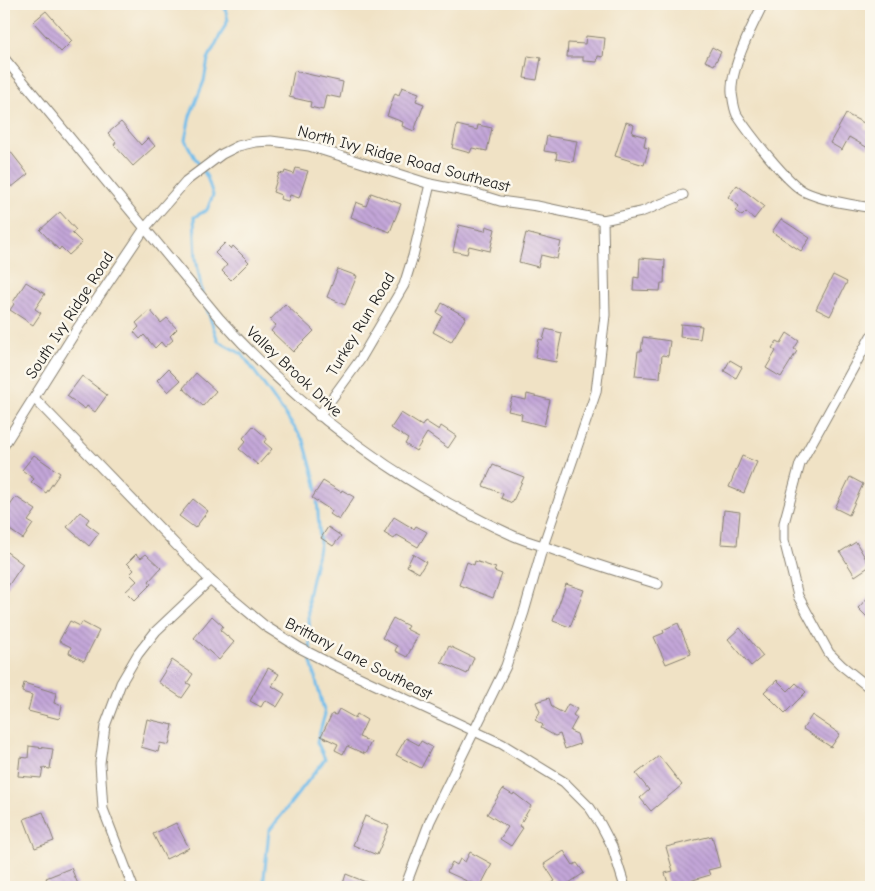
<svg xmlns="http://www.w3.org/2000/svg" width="875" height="891" viewBox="0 0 875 891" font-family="'Comic Neue',sans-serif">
	<defs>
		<pattern id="building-back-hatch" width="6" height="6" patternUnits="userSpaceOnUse" patternTransform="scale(1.25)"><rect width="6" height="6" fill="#c3a6d8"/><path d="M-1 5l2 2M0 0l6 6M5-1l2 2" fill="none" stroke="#a78eb9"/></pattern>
	</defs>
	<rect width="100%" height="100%" fill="#fbf7ec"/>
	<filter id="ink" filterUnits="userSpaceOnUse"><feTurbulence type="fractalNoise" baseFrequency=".02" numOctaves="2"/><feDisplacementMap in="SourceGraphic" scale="10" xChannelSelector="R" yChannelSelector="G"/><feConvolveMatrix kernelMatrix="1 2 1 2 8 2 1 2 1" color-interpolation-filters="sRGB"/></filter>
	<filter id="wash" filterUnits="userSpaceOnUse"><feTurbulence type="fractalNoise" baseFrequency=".0096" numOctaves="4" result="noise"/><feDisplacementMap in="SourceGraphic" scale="20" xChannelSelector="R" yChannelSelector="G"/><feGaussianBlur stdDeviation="1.12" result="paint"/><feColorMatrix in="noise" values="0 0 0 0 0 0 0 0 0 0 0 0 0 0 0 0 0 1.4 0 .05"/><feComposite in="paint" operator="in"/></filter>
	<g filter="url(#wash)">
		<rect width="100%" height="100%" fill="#f0e2c5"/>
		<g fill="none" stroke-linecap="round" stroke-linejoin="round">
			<g stroke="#71bdeb" stroke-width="3">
				<polyline points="202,293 196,258 194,217 207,210 213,195 207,177 195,158 185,140 190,116 204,81 208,59 228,20 224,4"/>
				<polyline points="206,306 218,341 242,354 304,441 316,484 320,543 308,597 311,662 325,714 317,742 325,759 269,831 263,887"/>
			</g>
		</g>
		<g id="blocks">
			<g fill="url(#building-back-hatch)">
				<polygon points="46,11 72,41 61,52 33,22"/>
				<polygon points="586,36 605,38 603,57 598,56 597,62 583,61 583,57 567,57 568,43 585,44"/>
				<polygon points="712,47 721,52 714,65 705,61"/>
				<polygon points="528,56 541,58 537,80 524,78"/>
				<polygon points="294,71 343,82 340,98 326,95 323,110 310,107 311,102 289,97"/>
				<polygon points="402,87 419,93 416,101 424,104 414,131 402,126 403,122 387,116 395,93 399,95"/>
				<polygon points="846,114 866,124 864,128 871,132 871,142 868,148 849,137 842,150 830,143"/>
				<polygon points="121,122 141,145 148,138 155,146 133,166 114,145 116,142 108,133"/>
				<polygon points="626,122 634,125 632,133 646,137 644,147 649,148 644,165 615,156"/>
				<polygon points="457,125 477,130 478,125 492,128 487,151 472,148 470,153 452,148"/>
				<polygon points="547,136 577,141 573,162 556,159 557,153 544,151"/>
				<polygon points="10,151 28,174 12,187 4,177 4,156"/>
				<polygon points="296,168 308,171 299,198 290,195 288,201 280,199 281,195 273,192 279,173 284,174 285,171 294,174"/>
				<polygon points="737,185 764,206 754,219 746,212 742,216 735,211 739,206 728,197"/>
				<polygon points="371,193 401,204 390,232 351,217 356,202 366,206"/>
				<polygon points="60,212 76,230 72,233 82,243 69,255 61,247 59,250 40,230"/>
				<polygon points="781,219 810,238 801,251 772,232"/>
				<polygon points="459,225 485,231 486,226 495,229 490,251 469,246 467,254 453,251"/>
				<polygon points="526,233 561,242 557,259 541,255 538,267 519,262"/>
				<polygon points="225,243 231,249 233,246 249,262 231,280 222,271 227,265 215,253"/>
				<polygon points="640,258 665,260 664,283 661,283 660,291 633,290 634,277 639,278"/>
				<polygon points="338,269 357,276 345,305 327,297"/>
				<polygon points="833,275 847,282 830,316 816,309"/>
				<polygon points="26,282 45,294 35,309 41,313 33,325 10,310 14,304 13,302"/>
				<polygon points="442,303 466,317 451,342 433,332 442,316 437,313"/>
				<polygon points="285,304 314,331 293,352 271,331 276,325 270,320"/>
				<polygon points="150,310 161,323 167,318 177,329 170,336 173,340 165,347 161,342 155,348 144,335 140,339 134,332 139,327 136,323"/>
				<polygon points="681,324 702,326 700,339 680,337"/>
				<polygon points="546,329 562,333 556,362 535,358 539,339 543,340"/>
				<polygon points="787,333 799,341 794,349 797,351 781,377 766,368 776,351 772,348 777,341 781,343"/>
				<polygon points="643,337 670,341 668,356 662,355 660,378 635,376 638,351 641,351"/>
				<polygon points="730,360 742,367 736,378 724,371"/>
				<polygon points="168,369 180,381 168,392 157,380"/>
				<polygon points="196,373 216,391 203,406 183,388"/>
				<polygon points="82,376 107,395 95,412 87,406 85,409 67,396"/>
				<polygon points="527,394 550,400 544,426 521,420 522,414 508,411 512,397 526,400"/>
				<polygon points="401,413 422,426 425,421 439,430 441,426 456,436 448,448 427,433 416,451 405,444 408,439 391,428"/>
				<polygon points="253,426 267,438 264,442 272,449 258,465 239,449 246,441 243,438"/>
				<polygon points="34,455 60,473 46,493 31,482 34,479 22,470"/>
				<polygon points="742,456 757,462 744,493 729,487"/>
				<polygon points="493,465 524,477 512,503 501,498 503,494 483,486"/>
				<polygon points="850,477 863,484 849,515 835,508"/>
				<polygon points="323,481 341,492 342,490 354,497 339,520 330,514 332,511 312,498"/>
				<polygon points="16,497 36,510 28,521 33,524 23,539 4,526 4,514"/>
				<polygon points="193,499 208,511 195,528 179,516"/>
				<polygon points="724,510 740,512 737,545 721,544"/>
				<polygon points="80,512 89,519 86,523 99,533 89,546 67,527"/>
				<polygon points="394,517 414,529 416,526 427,532 418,547 397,535 394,539 384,533"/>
				<polygon points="328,527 341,536 333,546 321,538"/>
				<polygon points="856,542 870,566 855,576 840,552"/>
				<polygon points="4,550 23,564 4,592"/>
				<polygon points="136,554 141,558 146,554 161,568 149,581 151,584 135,600 126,591 137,581 130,574 134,570 127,563"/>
				<polygon points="413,554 426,562 419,573 407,566"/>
				<polygon points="475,561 496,568 494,571 502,574 493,598 459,585 467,562 474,565"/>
				<polygon points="566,584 584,590 570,627 553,621"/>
				<polygon points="871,594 871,621 858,608"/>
				<polygon points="212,616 223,626 220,630 234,642 219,660 194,638"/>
				<polygon points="393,618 408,626 406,629 418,635 407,657 395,651 397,646 382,638"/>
				<polygon points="70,621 80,626 82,622 99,631 84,661 69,653 71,647 59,641"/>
				<polygon points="678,623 691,654 666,664 654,637 664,633 663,630"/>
				<polygon points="740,628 763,656 751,666 728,639"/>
				<polygon points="449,646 474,658 467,674 441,662"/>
				<polygon points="172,660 193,674 187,683 191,685 182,698 158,682"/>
				<polygon points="268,668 279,674 272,686 285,694 277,707 265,700 261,707 250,701"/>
				<polygon points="777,680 788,691 796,683 806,692 785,713 764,692"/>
				<polygon points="24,683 56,693 54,703 62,706 59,719 28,711 32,695 22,692"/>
				<polygon points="549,698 552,707 563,713 568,704 577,709 573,715 577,718 570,731 577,734 580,744 565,749 560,734 555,736 541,728 543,725 535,720 540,712 536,702"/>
				<polygon points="339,709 355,718 357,714 367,720 359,737 371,742 365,754 347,746 343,754 335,750 338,744 321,736 332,714 336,715"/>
				<polygon points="812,715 840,734 831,747 803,729"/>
				<polygon points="147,719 173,725 169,745 160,743 158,752 141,747"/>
				<polygon points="406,738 419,745 421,741 432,747 421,768 396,755"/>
				<polygon points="29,746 53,749 50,769 43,768 41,778 18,776 20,757 28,758"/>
				<polygon points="659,756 682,785 651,811 640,798 649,790 636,774"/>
				<polygon points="503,789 513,795 514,793 531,806 519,826 523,828 511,846 500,839 508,827 487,814"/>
				<polygon points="43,812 54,841 35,848 24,819"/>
				<polygon points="365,816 389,826 377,855 353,845"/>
				<polygon points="176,823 189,848 166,859 153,834"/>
				<polygon points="712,836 720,867 708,870 710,875 669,887 665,873 673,871 666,847"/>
				<polygon points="564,851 573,865 577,863 584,873 563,887 545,887 555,881 544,864"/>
				<polygon points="470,852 492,864 480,887 447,872 452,862 457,865 460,859 465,862"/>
				<polygon points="71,868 78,884 72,887 50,887 46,878"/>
				<polygon points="346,874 378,887 342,887"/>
			</g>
		</g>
	</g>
	<g filter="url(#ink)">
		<use href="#blocks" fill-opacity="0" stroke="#867f70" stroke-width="1"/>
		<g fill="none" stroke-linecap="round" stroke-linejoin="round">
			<defs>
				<g id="street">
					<path d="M763,4c-11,22 -33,65 -31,89 1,7 2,16 5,22 11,17 51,69 68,77 20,9 45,12 66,16"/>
					<path d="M4,58l216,261c83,93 181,166 294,217 9,4 19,7 29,10 38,14 76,26 115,38"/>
					<polyline points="871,336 800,464 784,523 784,540 798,596 829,653 841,665 871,689"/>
					<polyline points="34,398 210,580 265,626 300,648 329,663 502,744 564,782 590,808 601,825 612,846 625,887"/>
					<polyline points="319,416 360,360 404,285 413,256 430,184"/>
					<polyline points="4,445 79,326 145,228 186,181 222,154 238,146 255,142 271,141 309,146 430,184 474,193 500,201 537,206 603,220 641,212 683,195"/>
					<polyline points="133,887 103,809 100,763 105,726 121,683 138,654 156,631 210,580"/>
					<polyline points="405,887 430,821 506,666 524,612 543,546 596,392 605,315 603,220"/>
				</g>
			</defs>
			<use href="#street" stroke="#867f70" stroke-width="11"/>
			<use href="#street" stroke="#fff" stroke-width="9"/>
		</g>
	</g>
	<g text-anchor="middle" stroke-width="5" stroke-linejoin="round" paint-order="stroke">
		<g font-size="16" fill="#1c1c1c" stroke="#fbf7ec">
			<text transform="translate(404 158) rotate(15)" y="6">North Ivy Ridge Road Southeast</text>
			<text transform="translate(69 315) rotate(-57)" y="6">South Ivy Ridge Road</text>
			<text transform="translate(360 324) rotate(-59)" y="6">Turkey Run Road</text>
			<text transform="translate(295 371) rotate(43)" y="6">Valley Brook Drive</text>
			<text transform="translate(359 658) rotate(27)" y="6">Brittany Lane Southeast</text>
		</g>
	</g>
	<rect width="875" height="891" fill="none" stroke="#fbf7ec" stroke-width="20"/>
</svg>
